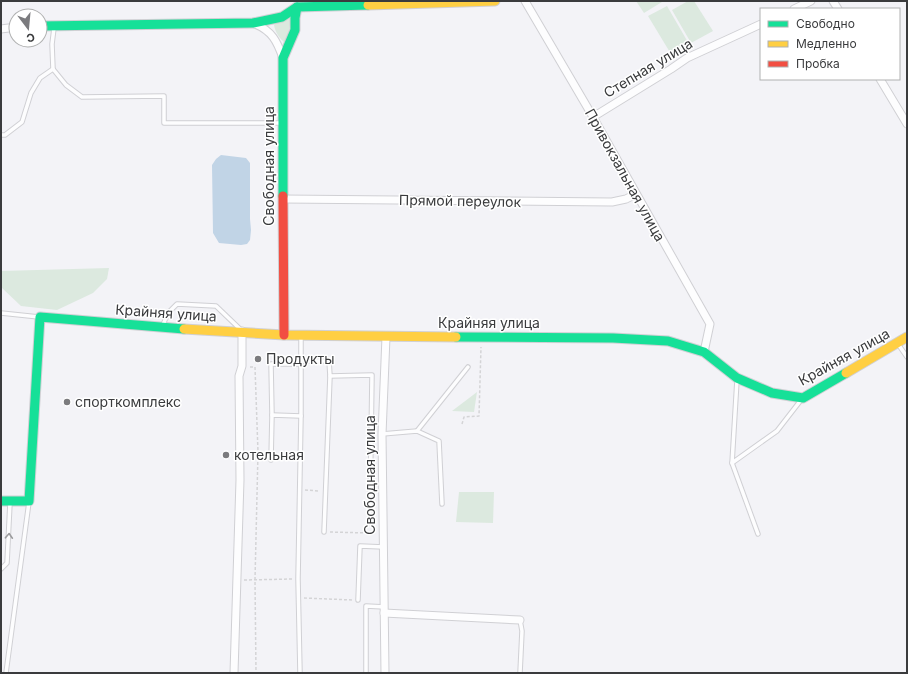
<svg xmlns="http://www.w3.org/2000/svg" width="908" height="674" viewBox="0 0 908 674" font-family="Inter,sans-serif">
	<rect width="100%" height="100%" fill="#f3f3f7"/>
	<g fill="#dce9df">
		<polygon points="636,1 661,1 662,2 644,13"/>
		<polygon points="688,1 694,1 713,31 691,43 672,10"/>
		<polygon points="667,6 689,44 671,54 648,16"/>
		<path d="M287,18l3,1c0,9 -1,15 -5,24 -5,-4 -10,-11 -11,-18l4,-4z"/>
		<polygon points="109,268 107,279 93,293 57,310 21,306 1,287 1,271"/>
		<polygon points="477,392 474,412 452,411"/>
		<polygon points="459,492 494,492 493,523 456,522"/>
	</g>
	<polygon fill="#c1d4e6" points="221,155 246,158 250,163 250,219 251,230 250,240 247,244 241,245 219,243 213,233 212,165 216,159"/>
	<g fill="none" stroke-linecap="round" stroke-linejoin="round">
		<defs>
			<g id="lane">
				<polyline points="54,28 52,44 53,69 66,85 82,97 164,96 164,123 281,123"/>
				<polyline points="1,135 5,135 22,122 31,93 40,78 53,69"/>
				<polyline points="1,313 39,317"/>
				<polyline points="162,327 168,313 177,304 216,306 240,329"/>
				<polyline points="898,344 907,357"/>
				<polyline points="301,361 329,361 330,376 372,375 370,513"/>
				<polyline points="737,380 732,463 777,431 801,400"/>
				<polyline points="272,415 271,364 301,364"/>
				<polyline points="417,431 468,367"/>
				<polyline points="382,434 417,431 439,441 442,504"/>
				<polyline points="271,460 272,415 301,416"/>
				<polyline points="732,463 758,534"/>
				<polyline points="324,532 330,376"/>
				<polyline points="1,569 7,563 10,503"/>
				<polyline points="358,600 360,546 384,547"/>
				<polyline points="6,673 29,502"/>
				<polyline points="300,673 298,579 301,416 301,336"/>
				<polyline points="366,673 366,606 385,607"/>
				<polyline points="520,673 522,631 520,620"/>
			</g>
			<g id="street">
				<polyline points="525,1 593,117 710,324 704,352"/>
				<polyline points="833,1 838,9"/>
				<polyline points="794,9 811,1"/>
				<path d="M255,24c17,7 22,17 28,34"/>
				<polyline points="1,29 16,27"/>
				<polyline points="880,79 907,124"/>
				<polyline points="593,117 671,69 687,58 761,24"/>
				<polyline points="283,199 612,202 626,199 636,194"/>
				<polyline points="384,613 520,620"/>
				<polyline points="234,673 240,480 239,376 242,366 242,331"/>
				<polyline points="385,673 382,434 386,337"/>
			</g>
			<g id="fast">
				<polyline points="40,26 253,23 282,17 297,7 368,5"/>
				<polyline points="283,196 283,58 295,30 295,18 297,7"/>
				<polyline points="456,337 613,338 668,341 704,352 737,378 772,393 803,398 846,373"/>
				<polyline points="1,501 29,501 40,317 184,329"/>
			</g>
			<g id="slow">
				<polyline points="368,5 495,1"/>
				<polyline points="184,329 284,335 456,337"/>
				<polyline points="846,373 907,337"/>
			</g>
			<polyline id="jam" points="283,196 284,335"/>
		</defs>
		<use href="#lane" stroke="#d0d0d4" stroke-width="5.5"/>
		<use href="#street" stroke="#d0d0d4" stroke-width="9"/>
		<use href="#fast" stroke="#d0d0d4" stroke-width="11"/>
		<use href="#slow" stroke="#d0d0d4" stroke-width="11"/>
		<use href="#jam" stroke="#d0d0d4" stroke-width="11"/>
		<g stroke="#d4d4d6" stroke-width="1.5" stroke-dasharray="3 2" stroke-linecap="butt">
			<polyline points="250,367 255,367 258,452 255,580 256,673"/>
			<polyline points="462,424 464,417 479,416 481,347"/>
			<polyline points="305,490 319,491"/>
			<polyline points="330,532 368,533"/>
			<polyline points="244,580 293,579"/>
			<polyline points="304,598 352,600"/>
		</g>
		<use href="#lane" stroke="#fdfdfe" stroke-width="3.5"/>
		<use href="#street" stroke="#fdfdfe" stroke-width="7"/>
		<use href="#fast" stroke="#16e098" stroke-width="9"/>
		<use href="#slow" stroke="#ffcf43" stroke-width="9"/>
		<use href="#jam" stroke="#f24e42" stroke-width="9"/>
	</g>
	<defs><path id="oneway-chevron" d="M-2-3.5L2.5 0L-2 3.5" fill="none" stroke-width="1.6" stroke-linecap="round" stroke-linejoin="round"/></defs>
	<use stroke="#9c9c9e" href="#oneway-chevron" transform="translate(9 536) rotate(-87)"/>
	<g fill="#7b7b7e" stroke="#fff" stroke-width="1.5">
		<circle cx="258" cy="359" r="4"/>
		<circle cx="67" cy="402" r="4"/>
		<circle cx="226" cy="455" r="4"/>
	</g>
	<g text-anchor="middle" stroke-width="3" stroke-linejoin="round" paint-order="stroke">
		<g font-size="14" fill="#3a3b3d" stroke="#fff">
			<text transform="translate(648 68) rotate(-31)" y="5">Степная улица</text>
			<text transform="translate(269 166) rotate(-90)" y="5">Свободная улица</text>
			<text transform="translate(625 175) rotate(61)" y="5">Привокзальная улица</text>
			<text transform="translate(460 201) rotate(1)" y="5">Прямой переулок</text>
			<text transform="translate(166 313) rotate(4)" y="5">Крайняя улица</text>
			<text x="489" y="328">Крайняя улица</text>
			<text transform="translate(844 357) rotate(-29)" y="5">Крайняя улица</text>
			<text transform="translate(370 475) rotate(-90)" y="5">Свободная улица</text>
		</g>
		<g font-size="14" fill="#3a3b3d" stroke="#fff" text-anchor="start">
			<text x="266" y="364">Продукты</text>
			<text x="75" y="407">спорткомплекс</text>
			<text x="234" y="460">котельная</text>
		</g>
	</g>
	<rect width="908" height="674" fill="none" stroke="#3a3b3d" stroke-width="4"/>
	<rect x="760" y="8" width="140" height="72" fill="#ffffff" stroke="#b0b1b1"/>
	<rect x="768" y="21" width="20" height="6" fill="#16e098" stroke="#b0b1b1"/>
	<text x="796" y="28" font-size="12" fill="#3a3b3d">Свободно</text>
	<rect x="768" y="41" width="20" height="6" fill="#ffcf43" stroke="#b0b1b1"/>
	<text x="796" y="48" font-size="12" fill="#3a3b3d">Медленно</text>
	<rect x="768" y="61" width="20" height="6" fill="#f24e42" stroke="#b0b1b1"/>
	<text x="796" y="68" font-size="12" fill="#3a3b3d">Пробка</text>
	<g transform="translate(28 28) rotate(164)"><circle r="19" fill="#ffffff" stroke="#b0b1b1"/>
	<path d="M0-3L7 15L0 10L-7 15Z" fill="#7b7b7e"/>
	<text y="-6" font-size="11" font-weight="bold" text-anchor="middle" fill="#3a3b3d">С</text>
	</g>
</svg>
